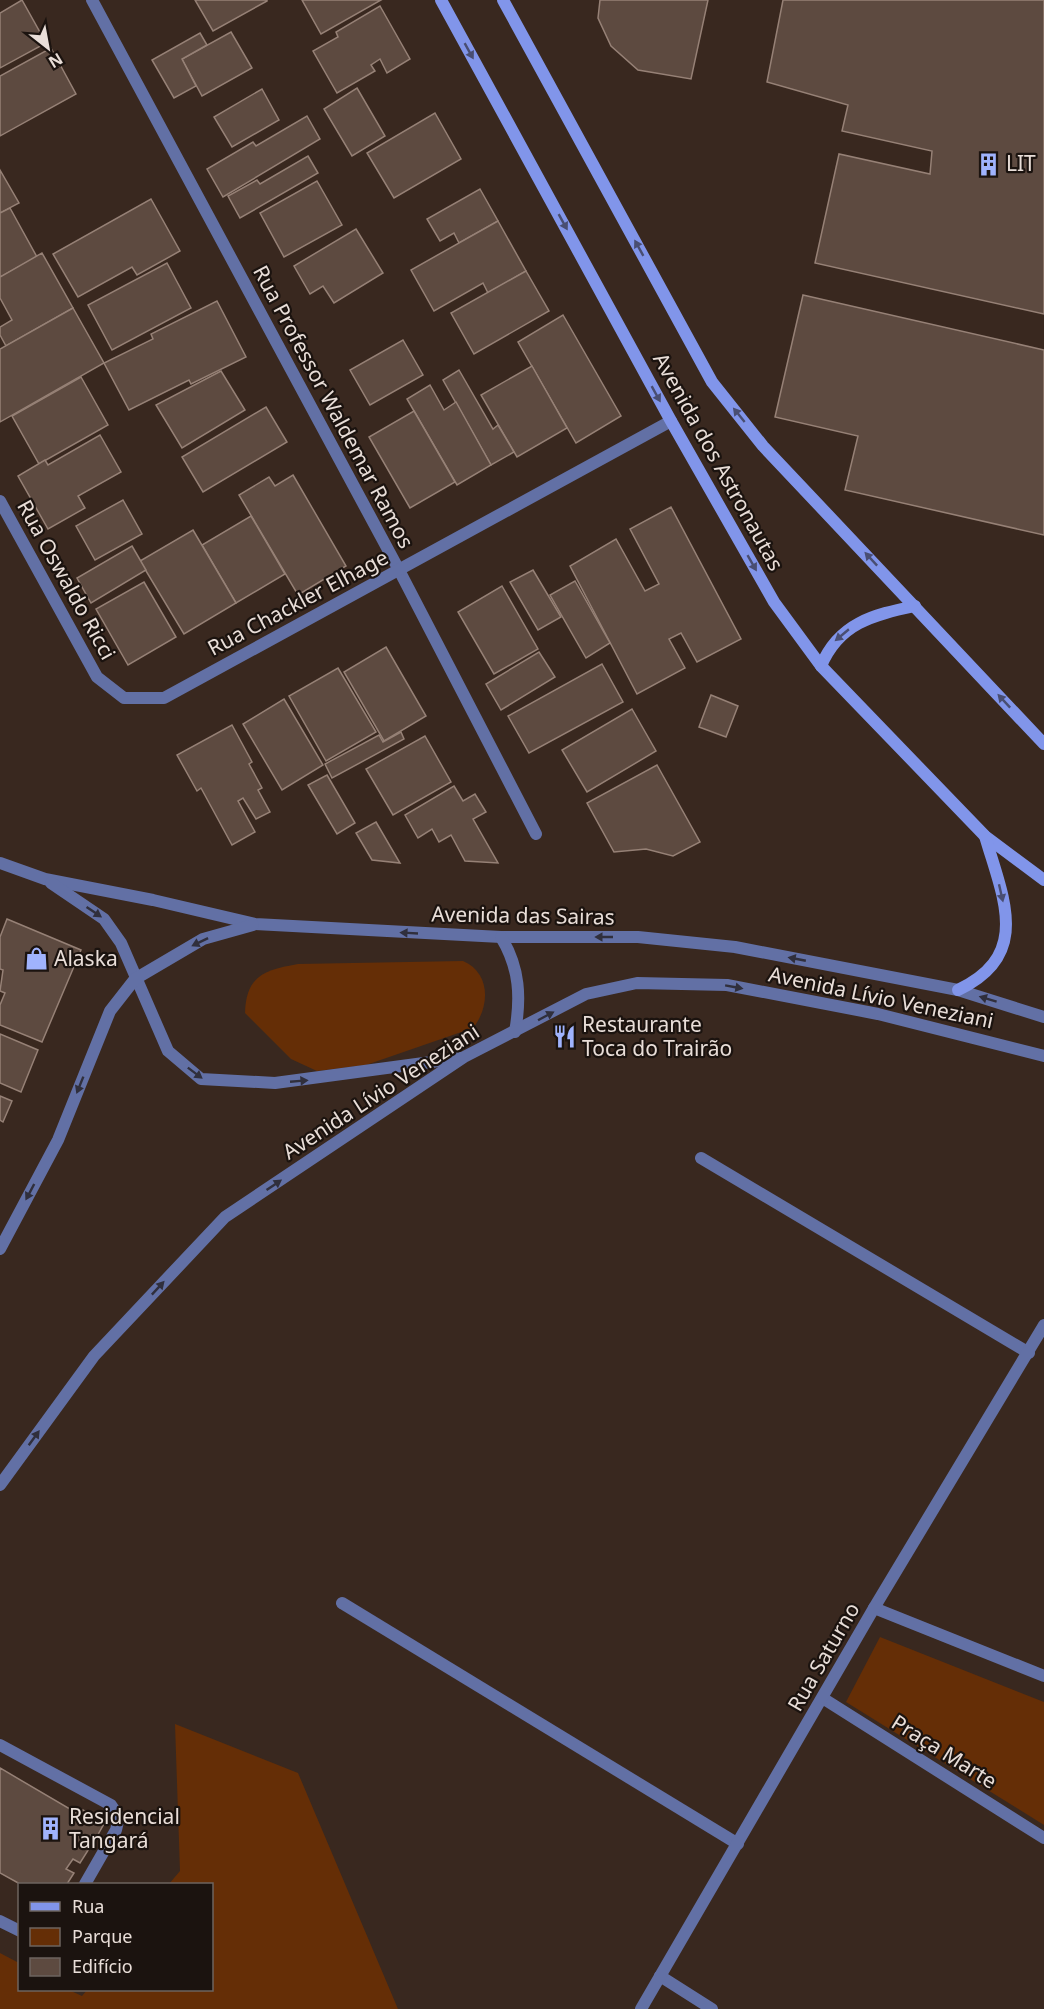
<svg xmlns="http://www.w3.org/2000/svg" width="1044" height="2009" viewBox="0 0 1044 2009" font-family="'Noto Sans',sans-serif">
	<rect width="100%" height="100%" fill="#39281f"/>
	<g fill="#652e06">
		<path d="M463,961c28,12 27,46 10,67l-107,37 -49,6 -26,-12 -46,-46c1,-37 19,-43 53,-49z"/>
		<polygon points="880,1637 1044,1702 1044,1825 846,1702"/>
		<polygon points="175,1724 298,1773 398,2009 0,2009 0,1953 19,1963 20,1990 69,1990 82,1996 87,1990 212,1990 212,1884 169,1884 180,1871"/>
	</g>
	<g fill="#5d4a40" stroke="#968176" stroke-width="1.5">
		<polygon points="22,0 46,43 0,68 0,13"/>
		<polygon points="195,0 267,0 267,1 213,31"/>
		<polygon points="302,0 381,0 321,34"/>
		<polygon points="600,0 708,0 691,79 638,70 611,46 598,18"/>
		<polygon points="783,0 1044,0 1044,314 815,263 839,154 930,174 932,151 842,131 848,105 767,82"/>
		<polygon points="380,6 410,59 387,73 380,59 371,65 375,71 337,93 313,51 338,37 336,32"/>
		<polygon points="231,32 252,68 202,96 182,59"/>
		<polygon points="200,33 207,45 182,59 196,86 174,98 152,60"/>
		<polygon points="51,48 76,94 0,136 0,76"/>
		<polygon points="357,88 385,136 352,156 324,109"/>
		<polygon points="262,89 279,120 232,147 214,117"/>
		<polygon points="435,113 461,159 394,198 367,153"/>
		<polygon points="307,116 320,139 223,197 207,169 253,142 256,146"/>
		<polygon points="308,156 318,173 240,218 228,196 257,180 260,184"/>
		<polygon points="0,170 19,203 0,213"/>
		<polygon points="317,181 342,225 284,257 260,213"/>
		<polygon points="480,189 498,221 459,243 454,233 440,241 427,219"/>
		<polygon points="151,199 180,251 137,275 132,267 78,297 53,254"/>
		<polygon points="10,208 37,257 0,277 0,213"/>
		<polygon points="498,221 526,271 488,293 483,283 434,311 411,270"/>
		<polygon points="356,229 383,273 334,303 323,286 310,294 294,266"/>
		<polygon points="42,253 73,308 6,346 0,335 0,327 12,320 0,298 0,277"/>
		<polygon points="167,263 191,308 112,350 88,305"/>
		<polygon points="526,271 549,311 474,354 451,313"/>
		<polygon points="803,295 1044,350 1044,535 845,490 858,436 775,417"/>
		<polygon points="217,301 246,357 191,384 189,380 129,410 104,363 153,339 151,334"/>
		<polygon points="73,308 104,363 0,422 0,349"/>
		<polygon points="563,315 621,416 576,443 518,342"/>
		<polygon points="403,340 423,375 370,405 350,370"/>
		<polygon points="532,366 567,428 517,457 481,395"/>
		<polygon points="459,370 493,429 498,425 514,452 491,465 443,380"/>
		<polygon points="221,371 245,410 182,448 156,405"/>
		<polygon points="81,377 108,425 39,464 12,416"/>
		<polygon points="430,385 444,410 456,402 491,465 457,485 407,399"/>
		<polygon points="266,407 287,442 203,492 182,457"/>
		<polygon points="414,411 455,482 410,508 369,437"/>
		<polygon points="100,435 121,472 78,496 85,508 48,529 18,476 45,460 48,465"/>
		<polygon points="293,475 346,566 298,595 239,495 269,477 275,486"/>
		<polygon points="123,500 142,534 95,560 76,526"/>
		<polygon points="671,507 741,639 697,662 681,633 669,639 685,668 637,694 570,566 616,539 645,591 659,584 630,529"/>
		<polygon points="251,516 285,574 236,603 202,545"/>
		<polygon points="193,530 236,603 184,634 140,561"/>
		<polygon points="132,546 146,570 91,603 77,578"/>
		<polygon points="533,570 561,617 538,630 510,582"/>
		<polygon points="575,581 610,643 586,658 550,595"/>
		<polygon points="144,582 176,637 128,665 96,609"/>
		<polygon points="502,586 538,649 494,674 458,612"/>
		<polygon points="386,647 426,716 384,741 344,672"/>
		<polygon points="539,652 555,677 501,710 486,684"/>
		<polygon points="602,664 623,702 529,753 508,716"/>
		<polygon points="338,668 376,732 326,761 289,696"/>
		<polygon points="711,695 738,706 726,737 699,727"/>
		<polygon points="284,699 323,765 282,790 243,724"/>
		<polygon points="632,709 656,751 587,792 562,750"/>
		<polygon points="232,725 252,762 249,764 262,788 258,790 270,812 256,819 243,798 238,801 255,832 232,845 201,788 197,791 177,755"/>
		<polygon points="401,732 404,739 332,778 325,764 379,735 383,742"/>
		<polygon points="425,736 451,782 393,815 366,769"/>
		<polygon points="657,765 700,842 673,856 646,849 614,852 587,803"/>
		<polygon points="327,775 355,823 337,834 308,785"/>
		<polygon points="454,786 463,801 475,794 486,812 473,819 498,863 465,861 451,835 439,842 432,829 418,838 405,815"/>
		<polygon points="376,822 400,863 372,860 356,833"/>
		<polygon points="7,919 81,950 42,1042 0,1025 0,1005 5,993 0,991 3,970 0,969 0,937"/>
		<polygon points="0,1034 38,1050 21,1092 0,1083"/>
		<polygon points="0,1096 12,1101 3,1122 0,1120"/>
		<polygon points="0,1768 80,1815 83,1810 105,1822 96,1838 91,1835 87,1841 92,1844 80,1863 73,1859 66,1869 74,1873 67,1884 20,1884 0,1873"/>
	</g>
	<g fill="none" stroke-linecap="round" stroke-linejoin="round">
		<g stroke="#6270a5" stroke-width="12">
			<polyline points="342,1603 738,1844"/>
			<polyline points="0,1745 111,1805 119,1817 116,1830 85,1884"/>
			<polyline points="0,1921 20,1931"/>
		</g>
		<g stroke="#6270a5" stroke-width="12">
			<polyline points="92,0 399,570 536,834"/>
			<polyline points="0,501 97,677 124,698 164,698 671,421"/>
			<polyline points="0,863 45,879 153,900 255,924 501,937 638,937 735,947 958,990 1044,1017"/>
			<polyline points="51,883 104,919 121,943 168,1051 201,1079 275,1083 461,1058"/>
			<path d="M501,937c19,31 20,61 14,95"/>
			<polyline points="701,1158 1029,1353"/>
			<polyline points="0,1249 58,1140 110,1011 135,979 203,939 253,925"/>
			<polyline points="0,1485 94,1356 225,1217 464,1057 586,994 637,983 727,985 878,1014 1044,1056"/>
			<polyline points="874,1608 1044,1676"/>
			<polyline points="824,1699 1044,1838"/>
			<polyline points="660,1976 712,2009"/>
			<polyline points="641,2009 874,1608 1044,1325"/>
		</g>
		<g stroke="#8195ea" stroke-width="12">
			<polyline points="441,0 671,421 774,602 821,666 985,836 1044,880"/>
			<polyline points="503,0 712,382 763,446 1044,744"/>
			<path d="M821,666c18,-43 52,-51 94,-60"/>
			<path d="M958,990c74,-35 45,-92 27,-154"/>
		</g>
	</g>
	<defs><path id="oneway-solid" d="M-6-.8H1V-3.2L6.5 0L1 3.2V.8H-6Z" transform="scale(1.5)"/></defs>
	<g fill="#494e72">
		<use href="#oneway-solid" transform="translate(469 51) rotate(61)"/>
		<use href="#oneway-solid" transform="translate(563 222) rotate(61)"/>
		<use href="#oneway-solid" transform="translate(639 248) rotate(-119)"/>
		<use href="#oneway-solid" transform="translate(656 394) rotate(61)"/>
		<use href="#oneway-solid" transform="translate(739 415) rotate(-129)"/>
		<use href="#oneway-solid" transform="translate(871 559) rotate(-133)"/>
		<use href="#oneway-solid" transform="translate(752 563) rotate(60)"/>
		<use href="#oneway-solid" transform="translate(842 635) rotate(140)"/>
		<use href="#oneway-solid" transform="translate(1004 701) rotate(-133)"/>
		<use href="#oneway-solid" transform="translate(1001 893) rotate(77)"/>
	</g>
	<g fill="#302f3c">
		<use href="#oneway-solid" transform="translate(94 912) rotate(34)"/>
		<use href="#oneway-solid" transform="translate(409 933) rotate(-177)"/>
		<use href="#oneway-solid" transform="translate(604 937) rotate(180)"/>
		<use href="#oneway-solid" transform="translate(200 942) rotate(154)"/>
		<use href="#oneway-solid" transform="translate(797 959) rotate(-169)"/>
		<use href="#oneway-solid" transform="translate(734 987) rotate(10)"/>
		<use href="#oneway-solid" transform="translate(988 999) rotate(-163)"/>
		<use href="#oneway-solid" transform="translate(546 1016) rotate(-28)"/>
		<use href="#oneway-solid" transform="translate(195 1073) rotate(37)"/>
		<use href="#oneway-solid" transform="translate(299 1081) rotate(-5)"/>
		<use href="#oneway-solid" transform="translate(80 1085) rotate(112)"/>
		<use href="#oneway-solid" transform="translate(274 1185) rotate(-34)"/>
		<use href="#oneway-solid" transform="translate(30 1192) rotate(118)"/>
		<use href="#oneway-solid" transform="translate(158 1288) rotate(-47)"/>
		<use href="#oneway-solid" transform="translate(34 1438) rotate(-54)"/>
	</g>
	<defs>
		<symbol id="building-bare" viewBox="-9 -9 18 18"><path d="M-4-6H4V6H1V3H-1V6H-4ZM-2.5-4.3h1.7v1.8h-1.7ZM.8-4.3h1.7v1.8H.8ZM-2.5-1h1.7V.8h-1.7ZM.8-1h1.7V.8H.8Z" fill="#a0b3fd" stroke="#1b130f" stroke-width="2.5" paint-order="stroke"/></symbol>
		<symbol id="shop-bare" viewBox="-9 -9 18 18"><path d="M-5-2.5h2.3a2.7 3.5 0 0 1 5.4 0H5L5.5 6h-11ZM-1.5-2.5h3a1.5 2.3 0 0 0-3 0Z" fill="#a0b3fd" stroke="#1b130f" stroke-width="2.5" paint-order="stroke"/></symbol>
		<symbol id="restaurant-bare" viewBox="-9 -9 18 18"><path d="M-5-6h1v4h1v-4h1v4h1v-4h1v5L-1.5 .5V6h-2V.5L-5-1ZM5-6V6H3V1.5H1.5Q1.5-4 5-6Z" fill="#a0b3fd" stroke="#1b130f" stroke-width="2.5" paint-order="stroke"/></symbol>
	</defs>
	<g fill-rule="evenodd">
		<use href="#building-bare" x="972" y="148" width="33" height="33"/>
		<use href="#shop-bare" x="20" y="942" width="33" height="33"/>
		<use href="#restaurant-bare" x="548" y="1020" width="33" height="33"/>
		<use href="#building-bare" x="34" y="1812" width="33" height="33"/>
	</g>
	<g text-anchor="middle" stroke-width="4.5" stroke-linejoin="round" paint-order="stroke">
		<g font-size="21" fill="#e9ded8" stroke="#1b130f" text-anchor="start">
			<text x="1006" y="171">LIT</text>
			<text x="54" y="966">Alaska</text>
			<text x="582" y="1032">Restaurante<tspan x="582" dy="24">Toca do Trairão</tspan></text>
			<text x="69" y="1824">Residencial<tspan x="69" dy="24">Tangará</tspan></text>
		</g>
		<g font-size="21" fill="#e9ded8" stroke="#1b130f">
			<text transform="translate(333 407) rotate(62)" y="7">Rua Professor Waldemar Ramos</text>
			<text transform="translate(718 462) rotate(61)" y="7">Avenida dos Astronautas</text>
			<text transform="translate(66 580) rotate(61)" y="7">Rua Oswaldo Ricci</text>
			<text transform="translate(298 603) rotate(-28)" y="7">Rua Chackler Elhage</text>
			<text transform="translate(523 916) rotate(1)" y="7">Avenida das Sairas</text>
			<text transform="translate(881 998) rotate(12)" y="7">Avenida Lívio Veneziani</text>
			<text transform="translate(381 1092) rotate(-33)" y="7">Avenida Lívio Veneziani</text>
			<text transform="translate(824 1657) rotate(-60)" y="7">Rua Saturno</text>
			<text transform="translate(944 1752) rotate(32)" y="7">Praça Marte</text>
		</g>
	</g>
	<rect x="18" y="1883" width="195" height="108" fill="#1b130f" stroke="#6d645f" stroke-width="1.5"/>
	<rect x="30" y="1902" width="30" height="9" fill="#8195ea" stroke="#6d645f" stroke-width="1.5"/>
	<text x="72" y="1913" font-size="18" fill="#e9ded8">Rua</text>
	<rect x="30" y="1928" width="30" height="18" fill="#652e06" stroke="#6d645f" stroke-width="1.5"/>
	<text x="72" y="1943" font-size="18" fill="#e9ded8">Parque</text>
	<rect x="30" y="1958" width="30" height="18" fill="#5d4a40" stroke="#6d645f" stroke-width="1.5"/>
	<text x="72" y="1973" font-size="18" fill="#e9ded8">Edifício</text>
	<g transform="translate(48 48) rotate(149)" stroke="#1b130f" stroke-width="4.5" paint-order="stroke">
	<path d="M0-4.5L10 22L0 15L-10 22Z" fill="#e9ded8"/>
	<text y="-9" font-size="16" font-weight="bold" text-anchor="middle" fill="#e9ded8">N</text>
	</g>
</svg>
